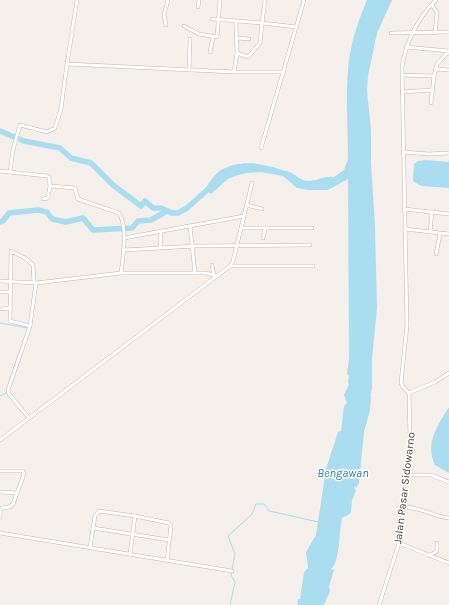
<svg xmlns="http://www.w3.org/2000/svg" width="449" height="605" viewBox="0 0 449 605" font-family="Karla,sans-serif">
	<rect width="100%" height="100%" fill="#f5f0eb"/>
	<g fill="#aaddef">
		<path d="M367,0h25l-15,33 -9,43 -1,15 4,39v33l4,63 2,82 -5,51v30l-2,8 1,-2 -1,15 -6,22 -5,51 -3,5 -1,-2 -1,1 2,4 -4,9 -1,13 -9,5c-3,13 -2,45 -11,51l3,1 -5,16 1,5 -6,14h-26l-1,-5 3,-1 4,-27 4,-4 -2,-16 10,-17 10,-66 12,-37 3,-1 3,-25 3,-3 -3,-8 5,-11 -1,-2 1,-6 -2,-2 2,-15 -1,-180 -20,11h-19l-12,-2 -14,-12 -22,-4 -14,1 -12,3 -7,3 -17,15 -6,-5c5,-7 9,-14 16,-19 19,-11 42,-7 61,0 3,1 8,1 11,4 3,1 5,4 8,5 11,6 22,-4 33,-2l10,-7 4,-11c0,-33 -3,-67 1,-99 3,-21 10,-41 18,-60z"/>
		<polygon points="426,160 449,162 449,188 421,186 413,181 414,164 418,161"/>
		<path d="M449,407v66l-14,-8c-10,-22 2,-39 14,-58z"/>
	</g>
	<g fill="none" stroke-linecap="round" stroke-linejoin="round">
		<g stroke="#aaddef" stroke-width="1">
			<polyline points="0,323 28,328"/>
			<polyline points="10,379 24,339"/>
			<polyline points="0,396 6,393 7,390"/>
			<path d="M230,605l5,-23 -4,-7 4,-21 -7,-18 24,-22 4,-10h8l5,7c17,3 33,8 50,11"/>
		</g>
		<g stroke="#aaddef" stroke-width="5.5">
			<polyline points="0,131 24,141 60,148 71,158 91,163 113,185 141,206 145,201 153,208 161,208 172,213 178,213 187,208 213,185"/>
			<polyline points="0,222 3,221 9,213 38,210 47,212 52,219 66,222 83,218 93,230 132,228 138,221 151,220 167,211"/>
		</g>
		<defs>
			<g id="street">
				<polyline points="77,0 67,64 234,72 284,72"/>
				<polyline points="432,5 437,12 435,33"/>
				<polyline points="198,7 199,0"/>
				<polyline points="212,19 262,23 265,0"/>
				<polyline points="166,25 164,15 168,0"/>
				<polyline points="184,26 199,34 217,37 220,0"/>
				<polyline points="391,33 449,32"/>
				<polyline points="237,38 249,39"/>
				<polyline points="406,47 449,51"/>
				<polyline points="210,52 213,37"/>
				<polyline points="237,53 248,57 260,43 262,23 297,27"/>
				<polyline points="436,69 449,70"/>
				<polyline points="189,70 190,39"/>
				<polyline points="234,72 237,53 236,22"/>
				<polyline points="402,75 434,76 437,64 449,51"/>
				<polyline points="402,92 432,90"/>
				<polyline points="431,103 434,76"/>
				<polyline points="261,148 304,0"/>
				<polyline points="403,152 429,154 449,153"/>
				<path d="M0,171l47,5 2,1 1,9 25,2 3,11 41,14c9,14 4,44 2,60"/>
				<polyline points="10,172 13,150 20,125 47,132 55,128 61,109 67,64"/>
				<polyline points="43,199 48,198 50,186"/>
				<polyline points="246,205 262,209"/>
				<polyline points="404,209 449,214"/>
				<polyline points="190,226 195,273"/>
				<polyline points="241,228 312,228"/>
				<polyline points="405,229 449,234"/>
				<polyline points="430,232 432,212"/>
				<polyline points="124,238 244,216"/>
				<polyline points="263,238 265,229"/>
				<polyline points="160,248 161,231"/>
				<polyline points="124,250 196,246 310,245"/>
				<polyline points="436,254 440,234"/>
				<polyline points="212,265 214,275"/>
				<polyline points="230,266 313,266"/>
				<polyline points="0,281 36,283 121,273 206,273 217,276"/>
				<polyline points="0,292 10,292"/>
				<polyline points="0,309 10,308"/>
				<polyline points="30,326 10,321 11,251 25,258 33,265 34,283"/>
				<path d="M409,393l-6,-6 -2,-4 6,-58 -5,-257c3,-25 16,-50 34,-68"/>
				<polyline points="409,393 435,382 449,373"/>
				<polyline points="29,418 9,394 8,390 30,326 36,283"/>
				<polyline points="0,440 230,266 233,261 252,183"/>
				<polyline points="0,471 23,471 24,474 13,504 10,507 2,508 0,512"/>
				<polyline points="407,475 431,475 449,482"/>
				<polyline points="0,492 17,493"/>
				<path d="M404,507c18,0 29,10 45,11"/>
				<polyline points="0,511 0,517"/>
				<polyline points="93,528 169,540"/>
				<polyline points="0,533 232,571"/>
				<polyline points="399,543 449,563"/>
				<polyline points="90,547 95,516 99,511 135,516"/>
				<polyline points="130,554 135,516 169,523 171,526 167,561"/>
				<polyline points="429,556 437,551 437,543"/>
				<polyline points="379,605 399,543 403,511 410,439 409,393"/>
			</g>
		</defs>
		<use href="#street" stroke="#c0b6ad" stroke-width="4"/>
		<use href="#street" stroke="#fff" stroke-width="3"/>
	</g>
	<g text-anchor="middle" stroke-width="3" stroke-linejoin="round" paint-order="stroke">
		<g font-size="11" fill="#494038" stroke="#fff">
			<text transform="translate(404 488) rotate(-83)" y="4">Jalan Pasar Sidowarno</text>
		</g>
		<g font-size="12" font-style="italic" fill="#2f7d9a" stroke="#fff">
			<text x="343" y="477">Bengawan</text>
		</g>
	</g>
</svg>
